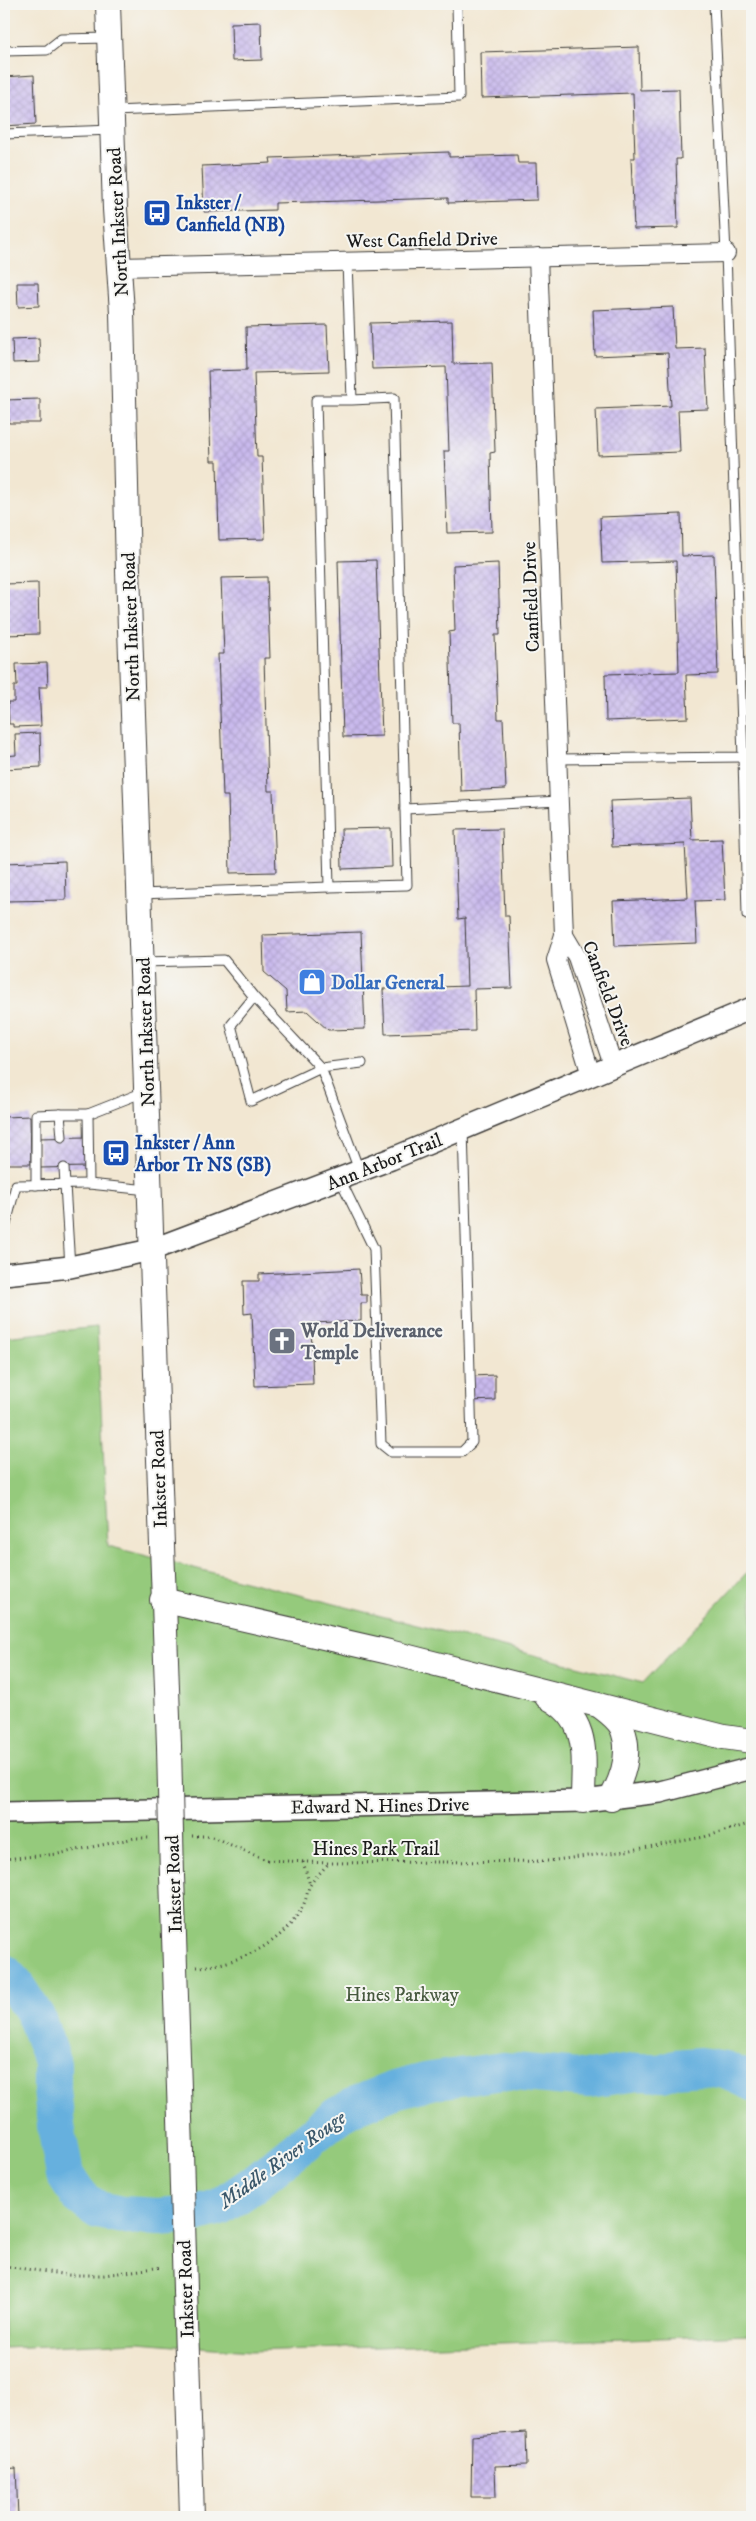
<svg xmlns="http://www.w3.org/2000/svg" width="756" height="2521" viewBox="0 0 756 2521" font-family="'IM FELL DW Pica',serif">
	<defs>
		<pattern id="building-cross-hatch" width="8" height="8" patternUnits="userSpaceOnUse" patternTransform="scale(1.25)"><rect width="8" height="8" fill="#c9b9ed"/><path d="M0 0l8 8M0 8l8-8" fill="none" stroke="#ac9ecb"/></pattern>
	</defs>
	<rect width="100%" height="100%" fill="#f6f6f2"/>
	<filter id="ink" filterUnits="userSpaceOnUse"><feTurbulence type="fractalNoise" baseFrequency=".02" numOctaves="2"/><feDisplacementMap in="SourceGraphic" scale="10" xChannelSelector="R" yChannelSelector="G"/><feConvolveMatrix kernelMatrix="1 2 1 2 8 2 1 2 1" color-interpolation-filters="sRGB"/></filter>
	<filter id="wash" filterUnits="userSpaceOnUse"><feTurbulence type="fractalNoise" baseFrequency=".0096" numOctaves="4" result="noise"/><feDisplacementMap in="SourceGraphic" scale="20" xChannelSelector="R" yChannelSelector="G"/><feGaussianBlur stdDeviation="1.12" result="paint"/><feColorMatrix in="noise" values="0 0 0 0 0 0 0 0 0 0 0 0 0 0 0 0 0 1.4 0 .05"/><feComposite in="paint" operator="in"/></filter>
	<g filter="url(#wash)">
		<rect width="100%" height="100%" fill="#f2e7d2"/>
		<polygon fill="#95ca7c" stroke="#58734c" points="97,1327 108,1546 643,1683 752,1567 752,2335 250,2351 138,2342 4,2348 4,1337"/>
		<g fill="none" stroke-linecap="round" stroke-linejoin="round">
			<polyline stroke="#66b0de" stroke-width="38" points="4,1973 16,1986 36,2017 49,2052 52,2064 52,2089 56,2126 65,2175 78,2195 88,2203 98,2210 122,2215 159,2217 196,2214 220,2207 251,2186 337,2116 359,2104 394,2090 430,2081 503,2071 589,2079 638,2072 663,2073 675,2068 700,2066 725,2070 752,2082"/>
		</g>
		<g id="blocks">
			<g fill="url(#building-cross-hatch)">
				<polygon points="261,22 262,60 232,61 231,23"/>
				<polygon points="639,47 640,90 679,89 681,159 676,159 678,228 634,229 631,158 635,158 633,93 481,98 480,52"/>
				<polygon points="34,75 36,124 4,126 4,77"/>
				<polygon points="449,152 449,157 517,155 518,163 536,163 537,200 448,203 448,198 275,203 275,210 204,212 202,166 271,163 270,158"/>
				<polygon points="17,283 38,283 39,306 18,307"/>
				<polygon points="673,307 675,349 705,348 708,409 678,410 680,452 598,455 596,409 671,406 668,353 595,356 593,310"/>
				<polygon points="452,321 453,364 492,363 495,452 490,453 492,532 447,533 444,451 449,451 446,367 372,369 370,323"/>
				<polygon points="327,325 329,371 254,373 257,457 262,457 265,539 219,540 217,461 211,461 208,371 247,370 246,327"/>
				<polygon points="39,338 40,362 13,363 12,339"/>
				<polygon points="40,399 40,423 9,423 9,419 4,419 4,400"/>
				<polygon points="681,514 682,556 714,555 718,674 686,675 688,718 606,721 605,674 679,672 676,561 602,563 600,517"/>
				<polygon points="376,560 382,736 343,737 338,561"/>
				<polygon points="498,563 500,635 495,635 498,719 503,719 506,789 461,791 459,723 452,723 449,632 455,631 453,565"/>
				<polygon points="267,577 270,658 264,658 268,791 273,791 276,872 230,873 228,796 223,796 218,654 224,654 221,578"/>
				<polygon points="38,583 39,634 4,635 4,584"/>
				<polygon points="47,663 48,687 39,687 41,726 13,727 13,724 9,724 8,702 14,702 14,686 17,686 16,664"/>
				<polygon points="40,733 41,767 4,769 4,756 16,755 15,734"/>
				<polygon points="690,798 692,840 722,839 725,900 695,901 697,943 615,946 613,901 688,898 685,844 612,847 610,801"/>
				<polygon points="391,828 392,867 342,869 341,829"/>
				<polygon points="502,829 505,916 509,916 512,988 474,989 475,1031 385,1034 383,989 467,986 465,918 458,919 455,830"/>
				<polygon points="65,861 66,900 4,901 4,863"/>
				<polygon points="361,932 365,1029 328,1030 307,1011 287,1012 286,991 264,972 263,935"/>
				<polygon points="30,1116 31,1164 4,1164 4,1117"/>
				<polygon points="86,1137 87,1167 40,1168 38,1138"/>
				<polygon points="359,1269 361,1295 367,1295 367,1303 361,1303 361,1321 311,1323 313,1384 255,1386 252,1313 244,1314 243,1281 259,1281 259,1274"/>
				<polygon points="495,1375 495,1400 471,1401 471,1376"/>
				<polygon points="526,2432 527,2465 495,2466 496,2497 471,2497 472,2436"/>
				<polygon points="16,2468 18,2517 4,2517 4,2469"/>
			</g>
		</g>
	</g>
	<g filter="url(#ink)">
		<use href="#blocks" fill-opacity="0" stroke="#3c3a37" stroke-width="1"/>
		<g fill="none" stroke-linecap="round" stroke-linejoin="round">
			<defs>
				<g id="service">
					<polyline points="4,51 47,50 61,39 109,38"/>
					<polyline points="113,111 459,97 457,4"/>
					<polyline points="4,134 113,130"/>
					<polyline points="347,262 352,400 394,398 407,885 329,887 316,400 352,400"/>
					<polyline points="743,757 747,915"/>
					<polyline points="557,759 743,757 726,253 714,4"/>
					<polyline points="405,809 559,801"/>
					<polyline points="140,894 329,887"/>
					<polyline points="142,962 224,960 254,997 231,1025 251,1101 321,1068 254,997"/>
					<polyline points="144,1092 88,1114 89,1184 148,1190"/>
					<polyline points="62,1137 60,1114 88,1114"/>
					<polyline points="64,1168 70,1267"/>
					<polyline points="359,1170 321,1068 362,1063"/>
					<polyline points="340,1179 374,1249 381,1444 391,1452 462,1452 472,1442 463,1129"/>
					<polyline points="36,1185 36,1115 60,1114"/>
					<polyline points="4,1232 16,1185 89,1184"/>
				</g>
				<g id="minor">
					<polyline points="538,257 564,935 556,960 591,1075"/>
					<polyline points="119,267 726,253"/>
					<polyline points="564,935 577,957 613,1065"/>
				</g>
				<g id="tertiary">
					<polyline points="4,1274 70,1267 151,1250 391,1159 752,1008"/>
					<polyline points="4,1813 583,1801 660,1792 752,1768"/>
				</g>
				<g id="secondary">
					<polyline points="108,4 115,209 122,312 128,571 169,1746"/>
					<polyline points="162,1600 389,1652 724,1737 752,1741"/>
					<path d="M547,1697c45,23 36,61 36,104"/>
					<path d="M600,1706c8,6 18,13 22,22 10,24 1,49 -11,71"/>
					<polyline points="172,1876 180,2118"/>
					<polyline points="185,2290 192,2517"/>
				</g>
			</defs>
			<use href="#service" stroke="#3c3a37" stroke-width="11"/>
			<use href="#minor" stroke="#3c3a37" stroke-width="20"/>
			<use href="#tertiary" stroke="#3c3a37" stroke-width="24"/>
			<use href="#secondary" stroke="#3c3a37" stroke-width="26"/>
			<g stroke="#3c3a37" stroke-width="3" stroke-dasharray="1 4" stroke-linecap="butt">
				<polyline points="192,1836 210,1836 266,1860 329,1863 548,1861 626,1851 704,1837 752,1823"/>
				<polyline points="4,1859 58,1854 135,1838 151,1838"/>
				<polyline points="303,1862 310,1885"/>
				<path d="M197,1967c39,-2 87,-23 106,-61 3,-6 4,-13 6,-19 4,-8 13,-16 20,-24"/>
				<polyline points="4,2266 69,2275 104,2275 162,2267"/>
			</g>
			<use href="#service" stroke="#fff" stroke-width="9"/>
			<use href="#minor" stroke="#fff" stroke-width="18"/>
			<use href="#tertiary" stroke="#fff" stroke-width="21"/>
			<use href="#secondary" stroke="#fff" stroke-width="24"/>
			<defs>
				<g id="secondary-bridge">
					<polyline points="169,1746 172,1876"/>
					<polyline points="180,2118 185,2290"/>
				</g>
			</defs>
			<use href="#secondary-bridge" stroke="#3c3a37" stroke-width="26" stroke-linecap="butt"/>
			<use href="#secondary-bridge" stroke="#fff" stroke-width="24"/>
		</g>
	</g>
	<defs>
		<symbol id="bus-square" viewBox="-11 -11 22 22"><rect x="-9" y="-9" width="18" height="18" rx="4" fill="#1a4fb4" stroke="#f6f6f2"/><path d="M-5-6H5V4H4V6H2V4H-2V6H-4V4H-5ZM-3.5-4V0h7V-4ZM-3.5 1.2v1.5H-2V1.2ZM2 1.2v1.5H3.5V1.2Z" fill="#fff"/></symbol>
		<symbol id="shop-square" viewBox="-11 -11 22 22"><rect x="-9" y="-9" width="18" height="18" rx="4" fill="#3f7fe0" stroke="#f6f6f2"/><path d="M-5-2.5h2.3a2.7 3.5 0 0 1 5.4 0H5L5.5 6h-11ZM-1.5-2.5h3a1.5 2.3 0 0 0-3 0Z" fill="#fff"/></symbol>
		<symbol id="church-square" viewBox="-11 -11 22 22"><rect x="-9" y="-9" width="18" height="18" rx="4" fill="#6b7280" stroke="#f6f6f2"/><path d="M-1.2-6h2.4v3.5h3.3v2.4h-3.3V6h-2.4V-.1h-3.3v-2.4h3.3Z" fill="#fff"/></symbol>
	</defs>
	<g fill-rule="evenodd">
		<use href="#bus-square" x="141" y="197" width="32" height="32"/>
		<use href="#shop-square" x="296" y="966" width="32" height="32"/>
		<use href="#bus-square" x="100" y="1137" width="32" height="32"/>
		<use href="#church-square" x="266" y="1325" width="32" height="32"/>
	</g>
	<g text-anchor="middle" stroke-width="4" stroke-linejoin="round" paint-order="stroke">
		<g font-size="19" font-weight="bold" fill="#164399" stroke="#f6f6f2" text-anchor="start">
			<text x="176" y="209">Inkster /<tspan x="176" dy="22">Canfield (NB)</tspan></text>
			<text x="135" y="1149">Inkster / Ann<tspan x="135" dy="22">Arbor Tr NS (SB)</tspan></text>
		</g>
		<g font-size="19" fill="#1c1c1c" stroke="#f6f6f2">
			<text transform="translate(117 222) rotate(-93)" y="7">North Inkster Road</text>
			<text transform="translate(422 239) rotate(-1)" y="7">West Canfield Drive</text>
			<text transform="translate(530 597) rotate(-92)" y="7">Canfield Drive</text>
			<text transform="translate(130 627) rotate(-92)" y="7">North Inkster Road</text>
			<text transform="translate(609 993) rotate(69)" y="7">Canfield Drive</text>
			<text transform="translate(145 1032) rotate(-92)" y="7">North Inkster Road</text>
			<text transform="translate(384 1161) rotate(-22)" y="7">Ann Arbor Trail</text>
			<text transform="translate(158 1479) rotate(-92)" y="7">Inkster Road</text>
			<text transform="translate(380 1805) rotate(-1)" y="7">Edward N. Hines Drive</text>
			<text x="376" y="1855">Hines Park Trail</text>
			<text transform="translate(173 1884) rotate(-92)" y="7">Inkster Road</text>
			<text transform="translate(185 2289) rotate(-92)" y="7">Inkster Road</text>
		</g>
		<g font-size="19" font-weight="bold" fill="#366cbe" stroke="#f6f6f2" text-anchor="start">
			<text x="331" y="989">Dollar General</text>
		</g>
		<g font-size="19" font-weight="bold" fill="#5b616d" stroke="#f6f6f2" text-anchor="start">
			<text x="301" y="1337">World Deliverance<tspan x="301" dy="22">Temple</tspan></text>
		</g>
		<g font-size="19" fill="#46593e" stroke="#f6f6f2">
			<text x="402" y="2001">Hines Parkway</text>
		</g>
		<g font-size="20" font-style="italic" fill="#3a576a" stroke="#f6f6f2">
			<text transform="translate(282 2159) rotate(-36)" y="7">Middle River Rouge</text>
		</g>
	</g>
	<rect width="756" height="2521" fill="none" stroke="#f6f6f2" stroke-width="20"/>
</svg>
